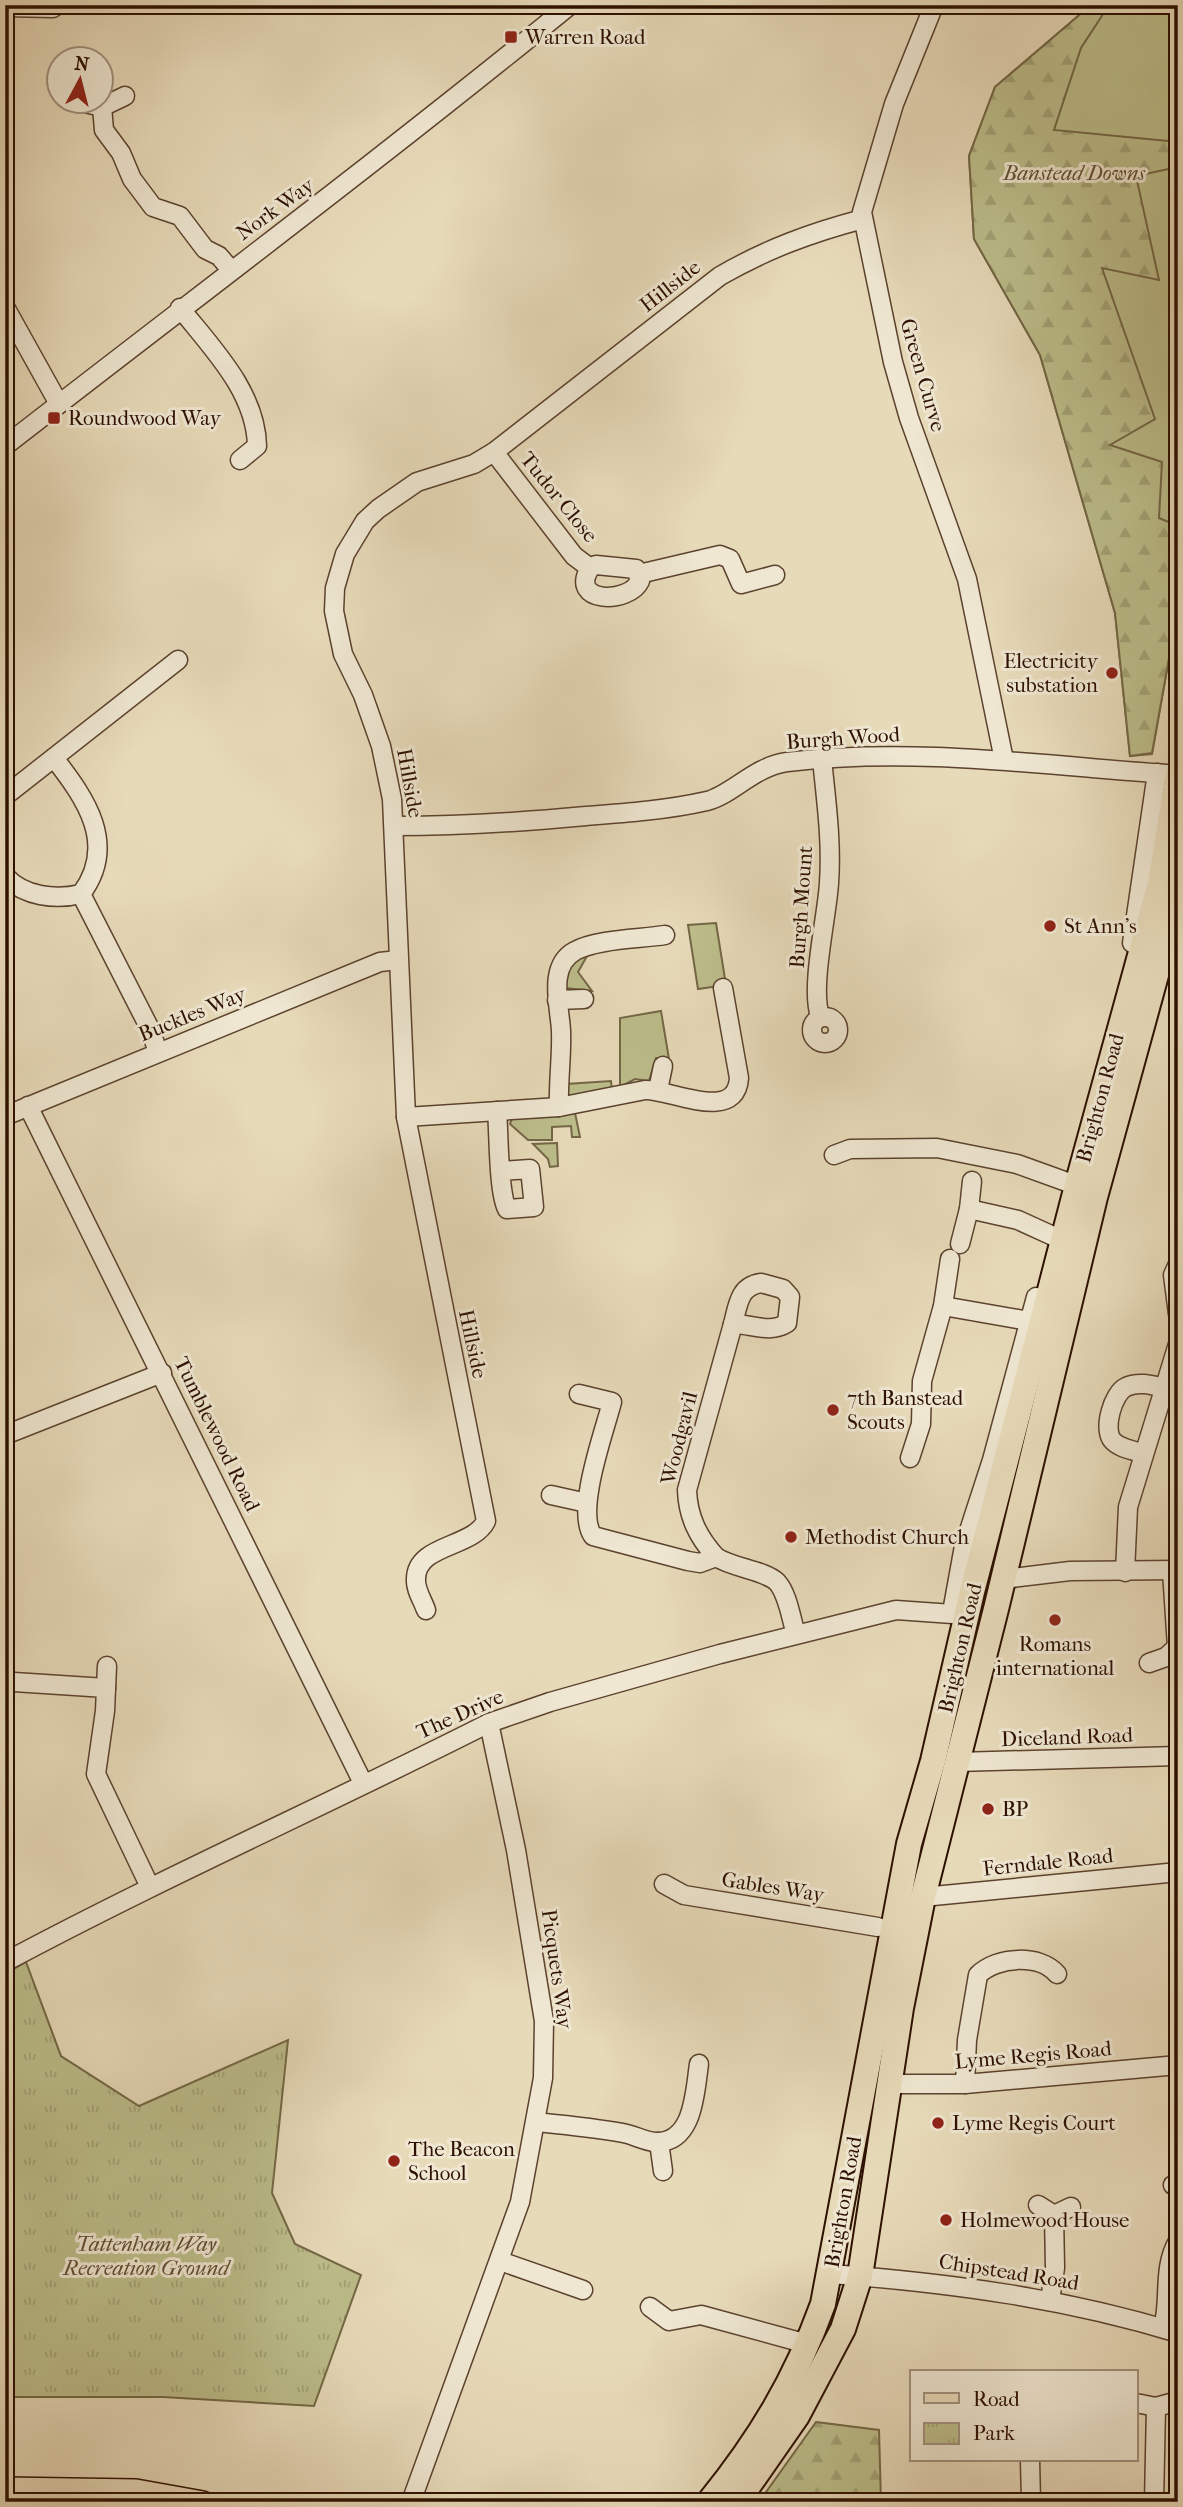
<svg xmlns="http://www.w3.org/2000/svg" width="1183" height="2507" viewBox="0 0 1183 2507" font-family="'IM FELL French Canon',serif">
	<defs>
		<pattern id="forest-firs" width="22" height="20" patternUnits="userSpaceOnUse" patternTransform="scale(1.75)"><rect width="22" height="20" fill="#bcbe8b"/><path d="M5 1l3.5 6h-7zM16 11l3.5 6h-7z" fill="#a2a276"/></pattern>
		<pattern id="park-tufts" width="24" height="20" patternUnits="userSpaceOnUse" patternTransform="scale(1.75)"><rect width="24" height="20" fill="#bcbe8b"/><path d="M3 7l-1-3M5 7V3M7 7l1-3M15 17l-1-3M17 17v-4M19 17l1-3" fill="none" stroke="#a2a276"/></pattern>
	</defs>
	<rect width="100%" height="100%" fill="#e7dab9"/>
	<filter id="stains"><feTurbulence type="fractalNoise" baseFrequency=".00286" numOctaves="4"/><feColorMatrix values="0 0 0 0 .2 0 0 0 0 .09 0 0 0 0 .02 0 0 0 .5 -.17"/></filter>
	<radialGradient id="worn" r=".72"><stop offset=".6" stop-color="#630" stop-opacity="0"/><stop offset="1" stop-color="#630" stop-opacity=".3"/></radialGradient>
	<g fill="#bcbe8b" stroke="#746746" stroke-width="2">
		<polygon points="1091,5 1178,5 1178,608 1152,754 1130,756 1115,613 1040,355 974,239 969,156 995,87"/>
		<polygon points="716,923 726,985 698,989 688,925"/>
		<polygon points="583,951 587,956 578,972 592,991 566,988 566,968"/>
		<polygon points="661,1011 669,1059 656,1058 649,1081 635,1079 620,1087 620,1018"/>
		<polygon points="611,1081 612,1090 571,1098 567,1095 566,1084"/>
		<polygon points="575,1113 580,1137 572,1137 571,1126 552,1127 552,1140 528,1140 510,1124 512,1118"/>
		<polygon points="557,1143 558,1166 550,1167 548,1159 533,1144"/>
	</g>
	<g fill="url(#forest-firs)" stroke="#746746" stroke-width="2">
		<polygon points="1091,5 1109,5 1081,48 1054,130 1178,142 1178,167 1136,176 1159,280 1102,268 1155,419 1110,445 1162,462 1159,518 1178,526 1178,608 1152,753 1130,756 1115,613 1040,355 974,239 969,156 995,87"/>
		<polygon points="816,2422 879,2430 881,2502 759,2502"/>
	</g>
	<polygon fill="url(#park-tufts)" stroke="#746746" stroke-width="2" points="26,1962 61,2056 139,2106 288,2040 272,2193 295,2244 361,2275 314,2406 163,2397 5,2397 5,1974"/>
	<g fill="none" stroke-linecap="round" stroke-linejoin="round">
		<defs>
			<g id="minor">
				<polyline points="934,5 894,104 862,212 893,362 909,418 967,579 1004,760"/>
				<polyline points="5,7 53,8"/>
				<polyline points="81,102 102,107 104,130 121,153 132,179 153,207 180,216 205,249 219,256 231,270"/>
				<polyline points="102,107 125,96"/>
				<polyline points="5,307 59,404"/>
				<path d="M180,308c32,40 76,84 77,138l-17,14"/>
				<path d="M5,446c189,-147 380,-290 565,-441"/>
				<polyline points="494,452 574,556 590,568"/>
				<path d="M596,565l40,4 4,12c-11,23 -72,23 -50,-13z"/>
				<polyline points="639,574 720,555 730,559 741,584 775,575"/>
				<polyline points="5,796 178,660"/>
				<path d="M395,826c64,0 127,-4 191,-10 40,-3 81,-6 121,-15 23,-5 48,-35 80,-39 127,-15 253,3 380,12"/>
				<path d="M5,876c19,21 51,24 76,18 37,-49 5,-95 -27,-136"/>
				<polyline points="81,894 150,1029 158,1052"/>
				<polyline points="1132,943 1157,773"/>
				<polyline points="557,1000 584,999"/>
				<path d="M820,1016c-10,-29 7,-99 9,-133 3,-42 -3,-83 -7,-124"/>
				<circle cx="825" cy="1030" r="13"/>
				<polyline points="658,1090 663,1066"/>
				<polyline points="28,1106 363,1783"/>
				<path d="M559,1107c-1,-25 3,-51 2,-76 -1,-24 -14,-65 14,-80 21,-12 65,-12 90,-16"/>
				<path d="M497,1111c2,22 1,80 10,98l27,-2 -4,-38 -28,2"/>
				<polyline points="5,1116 380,962 398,960"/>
				<path d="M406,1117l153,-10 86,-17c25,-1 91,34 94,-12l-16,-90"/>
				<polyline points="834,1155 850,1149 937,1148 1017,1164 1067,1182"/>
				<polyline points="969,1209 1018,1220 1053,1236"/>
				<polyline points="960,1244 969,1209 972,1181"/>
				<polyline points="1178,1264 1173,1275 1178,1314"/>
				<path d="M761,1283l22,6 7,8 -3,26c-17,11 -35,1 -54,1 5,-19 6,-38 28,-41z"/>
				<polyline points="943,1306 1029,1321"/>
				<path d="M579,1394l33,8c-8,31 -37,109 -19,134l95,25 12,2 16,-6c17,11 48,13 61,25 11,12 14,37 19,52"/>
				<polyline points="5,1435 162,1373"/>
				<path d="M1143,1454c-9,-4 -24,-6 -30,-13 -11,-11 0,-48 13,-54 12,-6 26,-2 38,1"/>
				<polyline points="910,1458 921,1424 922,1381 943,1306 950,1259"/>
				<polyline points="551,1495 587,1503"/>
				<path d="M716,1557c-18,-20 -28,-40 -29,-67l46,-166"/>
				<polyline points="1125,1572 1128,1507 1178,1344"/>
				<polyline points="1004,1579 1070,1571 1178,1570"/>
				<path d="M426,1610c-3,-9 -11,-21 -10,-31 0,-35 57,-31 70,-58l-80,-404 -14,-318 -11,-53 -18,-51 -20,-41 -9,-43 1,-23 10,-34 20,-33 13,-12 39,-27 57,-18 20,-12 226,-176c47,-27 90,-43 143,-57"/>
				<polyline points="952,1612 964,1546 992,1460 1036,1297"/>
				<polyline points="1149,1663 1166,1657 1177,1647 1172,1571"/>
				<polyline points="107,1666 105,1711 96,1774 150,1887"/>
				<polyline points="14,1682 106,1688"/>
				<polyline points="957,1762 1178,1756"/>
				<polyline points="664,1884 684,1895 878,1927"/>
				<polyline points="923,1897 1178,1872"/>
				<path d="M5,1962c159,-85 324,-158 484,-239l61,-21 170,-48 176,-44 71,5"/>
				<polyline points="892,2084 965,2084 1178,2065"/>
				<path d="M965,2084l2,-44 11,-65c19,-19 62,-21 79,-1"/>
				<path d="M536,2122c29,3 59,6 87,11 11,2 21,8 32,9 39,2 40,-51 44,-78"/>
				<polyline points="659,2142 663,2171"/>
				<polyline points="1173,2185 1178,2187"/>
				<polyline points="1038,2205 1054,2215 1071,2207"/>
				<polyline points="500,2261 583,2290"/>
				<path d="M831,2274c118,9 233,24 347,59"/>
				<polyline points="1050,2300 1055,2268 1054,2215"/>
				<polyline points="650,2307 669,2321 701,2315 800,2342"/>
				<path d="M1163,2328c8,-28 -1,-60 15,-87"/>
				<polyline points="1136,2403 1156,2407 1178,2401"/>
				<polyline points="1030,2460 1031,2502"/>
				<polyline points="411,2502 520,2202 543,2078 544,2021 516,1850 489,1723"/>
				<polyline points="1154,2502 1156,2407"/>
			</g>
			<polyline id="major" points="5,2488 136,2490 203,2502"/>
			<g id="highway">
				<path d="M709,2502c51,-63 86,-121 114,-198l86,-460 24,-83 39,-169 107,-414 81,-295 18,-109"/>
				<polyline points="737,2502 797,2416 843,2329 860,2276 901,2008 923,1897 996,1609 1095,1197 1178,895"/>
			</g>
		</defs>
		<use href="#minor" stroke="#5c422e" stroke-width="21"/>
		<use href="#major" stroke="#2d1000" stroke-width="24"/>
		<use href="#highway" stroke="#2d1000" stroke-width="28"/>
		<use href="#minor" stroke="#efe7d2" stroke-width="18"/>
		<use href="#major" stroke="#e7dab9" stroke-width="21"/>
		<use href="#highway" stroke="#e7dab9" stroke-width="24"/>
	</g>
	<g fill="#8f2418" stroke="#efe7d2" stroke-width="2.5">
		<rect x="504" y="30" width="14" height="14" rx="3.5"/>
		<rect x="47" y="411" width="14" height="14" rx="3.5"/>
		<circle cx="1112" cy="673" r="7"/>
		<circle cx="1050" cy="926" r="7"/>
		<circle cx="833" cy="1410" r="7"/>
		<circle cx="791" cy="1537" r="7"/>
		<circle cx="1055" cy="1620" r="7"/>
		<circle cx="988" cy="1809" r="7"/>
		<circle cx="938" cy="2123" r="7"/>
		<circle cx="394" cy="2161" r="7"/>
		<circle cx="946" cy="2220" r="7"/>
	</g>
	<g text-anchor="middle" stroke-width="6" stroke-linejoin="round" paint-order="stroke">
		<g font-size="21" fill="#2d1000" stroke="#efe7d2" text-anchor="start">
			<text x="525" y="44">Warren Road</text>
			<text x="68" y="425">Roundwood Way</text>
			<text x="1098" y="668" text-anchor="end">Electricity<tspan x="1098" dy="24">substation</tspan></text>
			<text x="1064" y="933">St Ann's</text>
			<text x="847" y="1405">7th Banstead<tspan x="847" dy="24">Scouts</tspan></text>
			<text x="805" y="1544">Methodist Church</text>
			<text x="1055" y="1651" text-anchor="middle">Romans<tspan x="1055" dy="24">international</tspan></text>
			<text x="1002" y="1816">BP</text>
			<text x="952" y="2130">Lyme Regis Court</text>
			<text x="408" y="2156">The Beacon<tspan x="408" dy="24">School</tspan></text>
			<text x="960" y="2227">Holmewood House</text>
		</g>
		<g font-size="21" font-style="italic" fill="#5f4d31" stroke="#efe7d2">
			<text x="1074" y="180">Banstead Downs</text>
			<text x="146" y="2251">Tattenham Way<tspan x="146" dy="24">Recreation Ground</tspan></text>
		</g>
		<g font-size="21" fill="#2d1000" stroke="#efe7d2">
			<text transform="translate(275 209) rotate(-36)" y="7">Nork Way</text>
			<text transform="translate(670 286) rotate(-38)" y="7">Hillside</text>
			<text transform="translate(923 375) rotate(74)" y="7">Green Curve</text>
			<text transform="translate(559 497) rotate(51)" y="7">Tudor Close</text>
			<text transform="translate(843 738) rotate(-4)" y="7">Burgh Wood</text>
			<text transform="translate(410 783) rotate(80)" y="7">Hillside</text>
			<text transform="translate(801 907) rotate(-86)" y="7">Burgh Mount</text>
			<text transform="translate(192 1014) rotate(-22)" y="7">Buckles Way</text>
			<text transform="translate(1100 1098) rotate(-75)" y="7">Brighton Road</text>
			<text transform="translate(473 1344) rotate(78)" y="7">Hillside</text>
			<text transform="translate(217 1434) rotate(64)" y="7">Tumblewood Road</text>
			<text transform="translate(679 1438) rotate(-76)" y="7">Woodgavil</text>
			<text transform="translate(960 1648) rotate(-77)" y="7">Brighton Road</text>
			<text transform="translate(460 1714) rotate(-24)" y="7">The Drive</text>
			<text transform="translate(1067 1737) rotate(-2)" y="7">Diceland Road</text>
			<text transform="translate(1048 1862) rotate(-6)" y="7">Ferndale Road</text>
			<text transform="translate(773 1887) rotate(9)" y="7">Gables Way</text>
			<text transform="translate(557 1969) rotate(82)" y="7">Picquets Way</text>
			<text transform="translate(1033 2055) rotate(-5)" y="7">Lyme Regis Road</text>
			<text transform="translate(843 2202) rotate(-80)" y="7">Brighton Road</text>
			<text transform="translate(1009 2272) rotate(9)" y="7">Chipstead Road</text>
		</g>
	</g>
	<rect width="1183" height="2507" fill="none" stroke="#e7dab9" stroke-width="28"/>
	<rect x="7" y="7" width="1169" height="2493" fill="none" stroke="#2d1000" stroke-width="3.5"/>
	<rect x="14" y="14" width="1155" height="2479" fill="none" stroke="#2d1000" stroke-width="2"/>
	<rect x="910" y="2370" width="228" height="91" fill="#efe7d2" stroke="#a1917e" stroke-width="2"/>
	<rect x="924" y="2393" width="35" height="10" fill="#e7dab9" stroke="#a1917e" stroke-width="2"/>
	<text x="973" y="2406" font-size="21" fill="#2d1000">Road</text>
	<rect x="924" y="2423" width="35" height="21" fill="url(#park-tufts)" stroke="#a1917e" stroke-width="2"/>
	<text x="973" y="2440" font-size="21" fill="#2d1000">Park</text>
	<g transform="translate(80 80) rotate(7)"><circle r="33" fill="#efe7d2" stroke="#a1917e" stroke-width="2"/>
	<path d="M0-5L12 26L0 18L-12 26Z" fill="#8f2418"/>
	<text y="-10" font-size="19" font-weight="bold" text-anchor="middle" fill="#2d1000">N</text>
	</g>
	<rect width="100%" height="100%" filter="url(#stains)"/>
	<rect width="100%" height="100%" fill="url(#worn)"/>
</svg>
